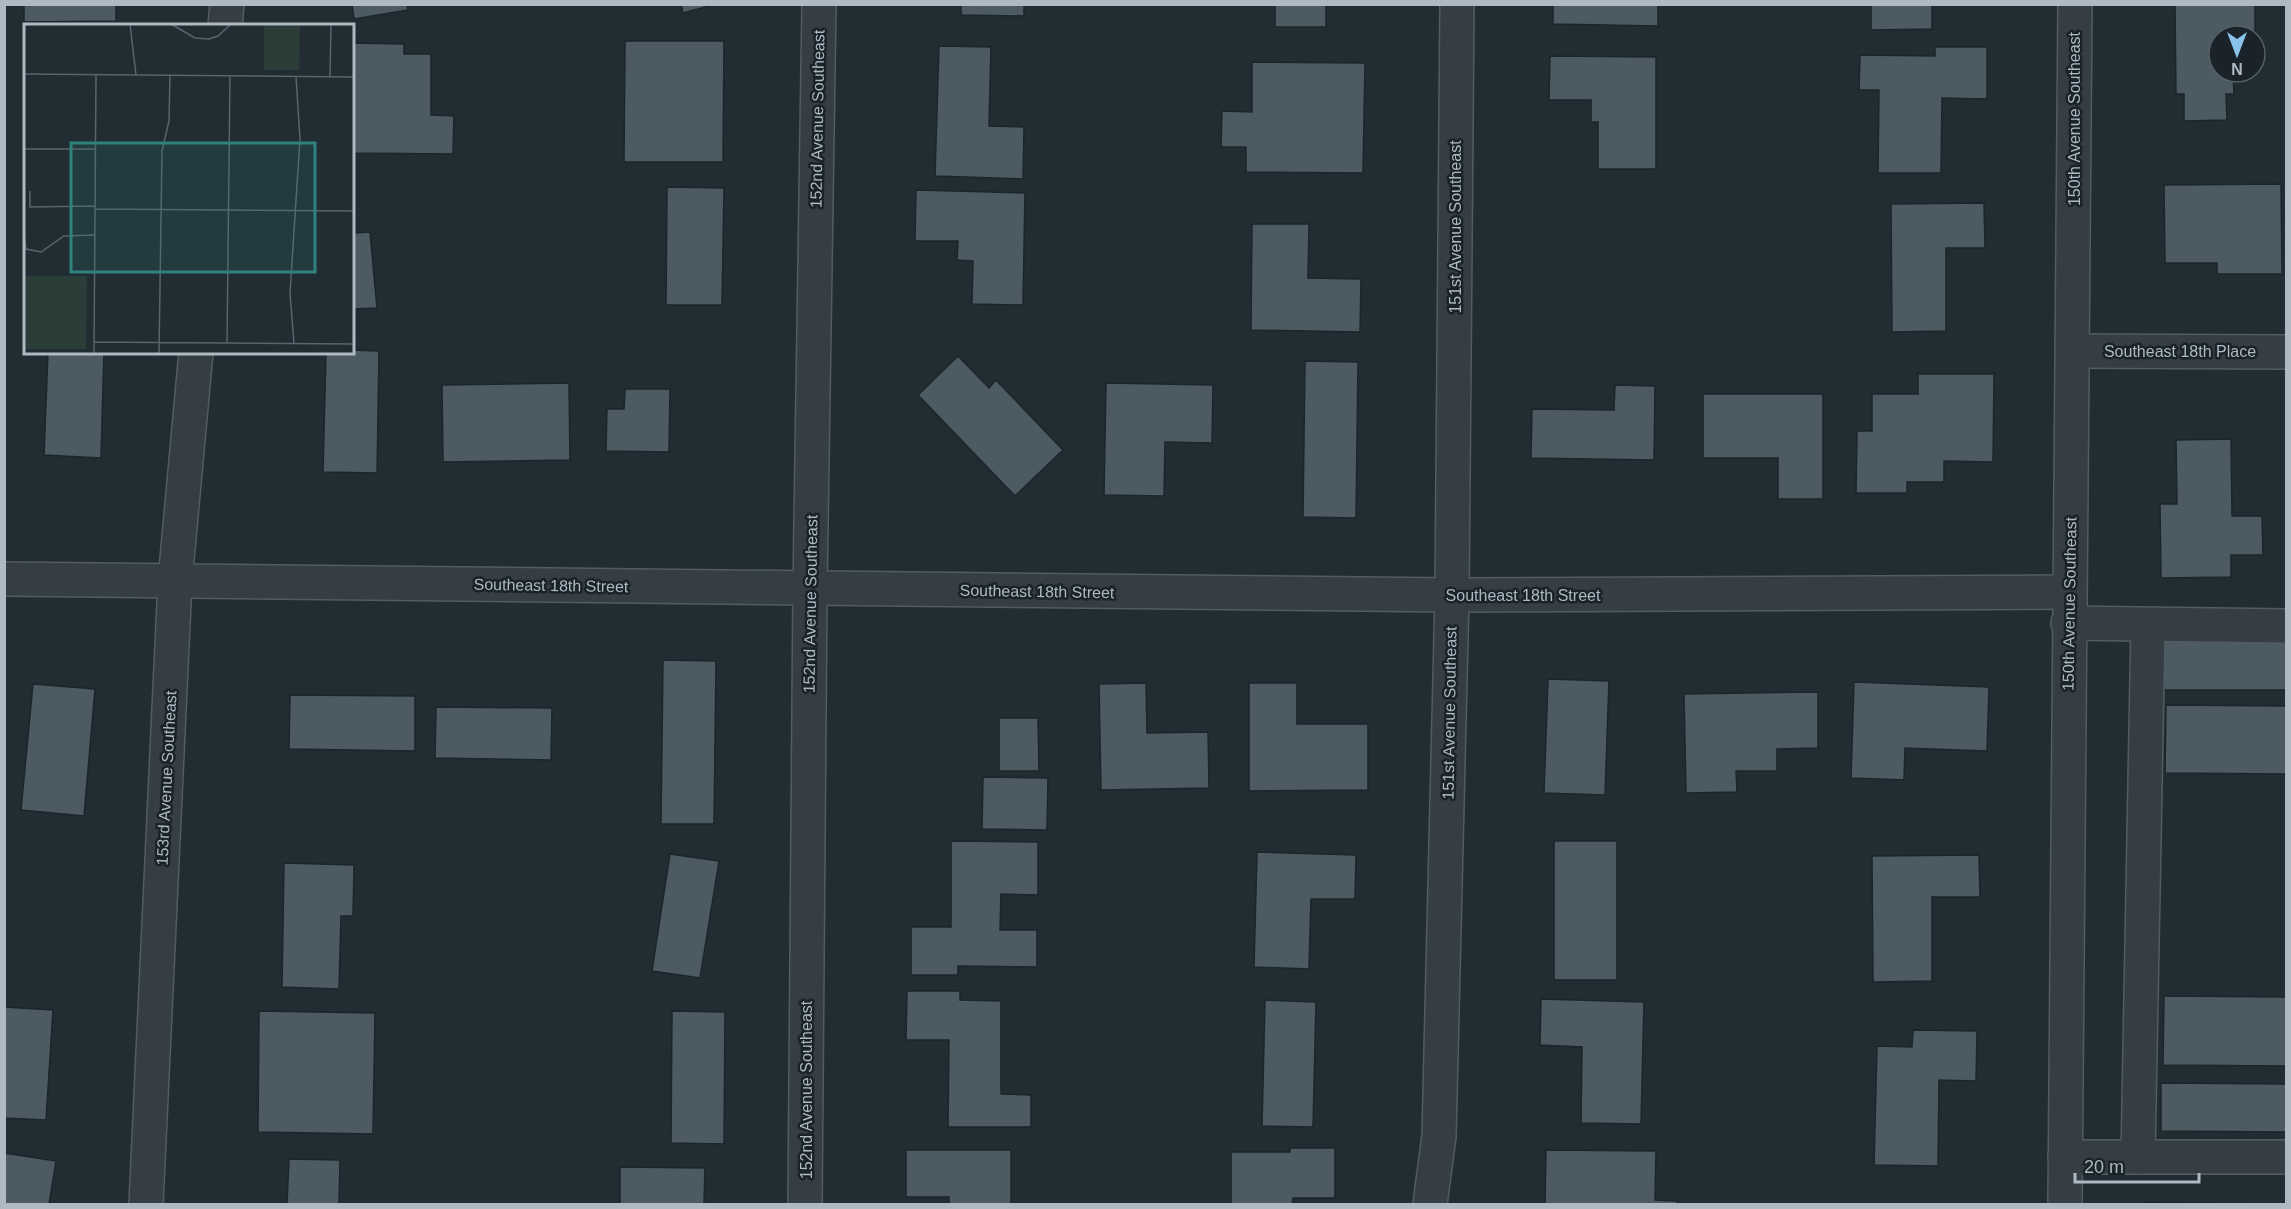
<svg xmlns="http://www.w3.org/2000/svg" width="2291" height="1209" viewBox="0 0 2291 1209" font-family="Helvetica,sans-serif">
	<rect width="100%" height="100%" fill="#212d33"/>
	<g fill="#4c5a62" stroke="#1c252b" stroke-width="1.5">
		<polygon points="24,4 116,4 116,21 24,22"/>
		<polygon points="352,4 407,4 408,10 354,19"/>
		<polygon points="681,4 717,4 683,13"/>
		<polygon points="961,4 1024,4 1024,16 961,15"/>
		<rect x="1275" y="4" width="51" height="23"/>
		<polygon points="1553,4 1658,4 1658,26 1553,24"/>
		<polygon points="1871,4 1932,4 1932,29 1871,30"/>
		<polygon points="2175,4 2255,4 2255,43 2255,36 2219,36 2219,72 2233,72 2234,94 2226,94 2227,120 2184,121 2184,94 2176,94"/>
		<polygon points="625,41 724,41 723,162 624,162"/>
		<polygon points="352,43 404,44 404,54 431,54 431,115 454,116 453,154 352,153"/>
		<polygon points="939,46 991,47 989,126 1024,127 1023,179 935,176"/>
		<polygon points="1935,47 1987,47 1987,99 1942,98 1941,173 1878,173 1879,90 1859,90 1860,55 1935,56"/>
		<polygon points="1550,56 1656,57 1656,169 1598,169 1598,122 1591,122 1591,100 1549,100"/>
		<polygon points="1252,62 1365,63 1363,173 1246,172 1246,147 1221,147 1222,111 1252,112"/>
		<polygon points="2281,184 2282,274 2217,274 2217,263 2165,263 2164,185"/>
		<polygon points="667,187 724,188 722,305 666,305"/>
		<polygon points="916,190 1025,193 1023,305 972,304 973,261 957,260 958,241 915,241"/>
		<polygon points="1984,203 1985,248 1946,248 1946,331 1892,332 1891,204"/>
		<polygon points="1252,224 1309,224 1308,278 1361,279 1360,332 1251,330"/>
		<polygon points="370,232 377,308 352,309 352,233"/>
		<polygon points="352,350 379,351 377,473 323,472 326,352 352,352"/>
		<polygon points="48,352 104,352 101,458 44,455"/>
		<polygon points="958,356 989,388 996,380 1063,450 1015,496 918,395"/>
		<polygon points="1305,361 1358,362 1356,518 1303,517"/>
		<polygon points="1918,374 1994,374 1993,462 1944,461 1944,482 1907,482 1907,493 1856,493 1857,431 1872,431 1872,394 1918,394"/>
		<polygon points="569,383 570,460 443,462 442,385"/>
		<polygon points="1106,383 1213,385 1212,443 1165,442 1164,496 1104,495"/>
		<polygon points="1615,385 1655,386 1654,460 1531,458 1532,409 1614,410"/>
		<polygon points="625,389 670,389 669,452 606,451 607,409 624,409"/>
		<polygon points="1703,394 1823,394 1823,499 1778,499 1778,458 1703,458"/>
		<polygon points="2231,439 2232,516 2262,516 2263,555 2231,555 2231,577 2161,578 2160,504 2177,504 2176,440"/>
		<polygon points="2164,638 2286,639 2286,690 2164,690"/>
		<polygon points="663,660 716,661 714,824 661,824"/>
		<polygon points="1548,679 1609,681 1605,795 1544,793"/>
		<polygon points="1854,682 1989,687 1987,751 1905,748 1904,780 1851,778"/>
		<polygon points="1146,683 1147,733 1208,732 1209,788 1101,790 1099,684"/>
		<polygon points="1249,683 1297,683 1297,724 1368,724 1368,790 1249,791"/>
		<polygon points="33,684 95,689 84,816 21,810"/>
		<polygon points="1818,692 1818,748 1777,749 1777,771 1736,771 1737,792 1686,793 1684,694"/>
		<polygon points="290,695 415,696 415,751 289,749"/>
		<polygon points="2166,705 2286,706 2286,774 2165,773"/>
		<polygon points="436,707 552,708 551,760 435,758"/>
		<polygon points="999,718 1038,718 1039,771 999,771"/>
		<polygon points="983,777 1048,778 1047,830 982,829"/>
		<polygon points="951,841 1038,842 1038,895 1001,894 1000,930 1037,930 1037,967 958,966 958,975 911,975 911,927 951,927"/>
		<rect x="1554" y="841" width="63" height="139"/>
		<polygon points="1257,852 1356,855 1355,899 1311,899 1309,969 1254,967"/>
		<polygon points="670,854 719,861 700,978 652,971"/>
		<polygon points="1979,855 1980,897 1932,897 1932,981 1873,982 1872,856"/>
		<polygon points="284,863 354,865 353,916 341,916 339,989 282,987"/>
		<polygon points="907,991 960,991 960,1000 1001,1001 1001,1094 1031,1095 1031,1127 948,1127 949,1040 906,1040"/>
		<polygon points="2164,996 2286,997 2286,1066 2163,1065"/>
		<polygon points="1541,999 1644,1002 1641,1124 1581,1123 1582,1047 1540,1045"/>
		<polygon points="1265,1000 1316,1002 1313,1127 1262,1126"/>
		<polygon points="4,1007 53,1010 46,1120 4,1118"/>
		<polygon points="259,1011 375,1013 373,1134 258,1132"/>
		<polygon points="672,1011 725,1012 724,1144 671,1143"/>
		<polygon points="1913,1030 1977,1031 1976,1081 1939,1080 1938,1166 1874,1165 1877,1046 1912,1047"/>
		<polygon points="2161,1083 2286,1084 2286,1132 2161,1131"/>
		<polygon points="1290,1148 1335,1148 1335,1198 1293,1198 1292,1204 1231,1204 1231,1152 1290,1152"/>
		<polygon points="906,1150 1011,1150 1011,1204 949,1204 949,1197 906,1197"/>
		<polygon points="1546,1150 1656,1151 1655,1200 1677,1201 1677,1204 1545,1204"/>
		<polygon points="4,1153 56,1161 49,1204 4,1204"/>
		<polygon points="289,1159 340,1160 339,1204 287,1204"/>
		<polygon points="620,1167 705,1168 704,1204 620,1204"/>
		<polygon points="2145,1202 2286,1204 2145,1204"/>
	</g>
	<g fill="none" stroke-linecap="round" stroke-linejoin="round">
		<defs>
			<g id="minor">
				<polyline points="225,26 227,4"/>
				<polyline points="2073,351 2286,352"/>
				<polyline points="4,579 1452,595 2069,592"/>
				<polyline points="2068,623 2286,626"/>
				<polyline points="2065,1157 2286,1157"/>
				<polyline points="2138,1157 2148,625"/>
				<polyline points="146,1204 175,581 196,352"/>
				<polyline points="805,1204 810,588 819,4"/>
				<polyline points="1430,1204 1439,1136 1452,595 1457,4"/>
				<polyline points="2065,1204 2075,4"/>
			</g>
		</defs>
		<use href="#minor" stroke="#525c62" stroke-width="36"/>
		<use href="#minor" stroke="#343e44" stroke-width="33"/>
	</g>
	<g text-anchor="middle" stroke-width="5" stroke-linejoin="round" paint-order="stroke">
		<g font-size="16" fill="#aeb9c1" stroke="#1a2329">
			<text transform="translate(817 119) rotate(-89)" y="6">152nd Avenue Southeast</text>
			<text transform="translate(2074 119) rotate(-90)" y="6">150th Avenue Southeast</text>
			<text transform="translate(1455 227) rotate(-90)" y="6">151st Avenue Southeast</text>
			<text x="2180" y="357">Southeast 18th Place</text>
			<text transform="translate(551 585) rotate(1)" y="6">Southeast 18th Street</text>
			<text transform="translate(1037 591) rotate(1)" y="6">Southeast 18th Street</text>
			<text x="1523" y="601">Southeast 18th Street</text>
			<text transform="translate(810 604) rotate(-89)" y="6">152nd Avenue Southeast</text>
			<text transform="translate(2069 604) rotate(-89)" y="6">150th Avenue Southeast</text>
			<text transform="translate(1449 713) rotate(-89)" y="6">151st Avenue Southeast</text>
			<text transform="translate(166 778) rotate(-87)" y="6">153rd Avenue Southeast</text>
			<text transform="translate(806 1090) rotate(-90)" y="6">152nd Avenue Southeast</text>
		</g>
	</g>
	<g transform="translate(24 24)">
		<rect width="330" height="330" fill="#212d33"/>
		<path d="M240,0h36l-1,46h-35zM0,252h63l-1,73h-62z" fill="#2a3d38"/>
		<path fill="none" stroke="#59656c" stroke-width="1.5" d="M106,0l6,51M147,0l24,14 14,1 9,-3 13,-12M0,50l330,3M306,52l1,-52M0,125h71M6,167v16l65,-1M71,185l259,2M0,210l2,15 15,3 23,-16 30,-1M330,227v64M70,318l260,2M203,319l3,-267M270,320l-4,-51 10,-154 -4,-63M70,330l2,-279M135,330l3,-203 7,-30 1,-46"/>
		<path fill="#2f837f" fill-opacity="0.15" stroke="#2f837f" stroke-width="3" d="M47,119h244v129h-244z"/>
		<rect width="330" height="330" fill="none" stroke="#aeb9c1" stroke-width="3"/>
	</g>
	<rect width="2291" height="1209" fill="none" stroke="#aeb9c1" stroke-width="12"/>
	<g transform="translate(2237 54) rotate(180)"><circle r="28" fill="#1a2329" stroke="#555f66" stroke-width="1.5"/>
	<path d="M0-4.5L10 22L0 15L-10 22Z" fill="#88c3ec"/>
	<text y="-9" font-size="16" font-weight="bold" text-anchor="middle" fill="#aeb9c1">N</text>
	</g>
	<path d="M2075 1173v9h124v-9" fill="none" stroke="#aeb9c1" stroke-width="3"/>
	<text x="2084" y="1173" font-size="18" fill="#aeb9c1" stroke="#1a2329" stroke-width="4.5" paint-order="stroke">20 m</text>
</svg>
